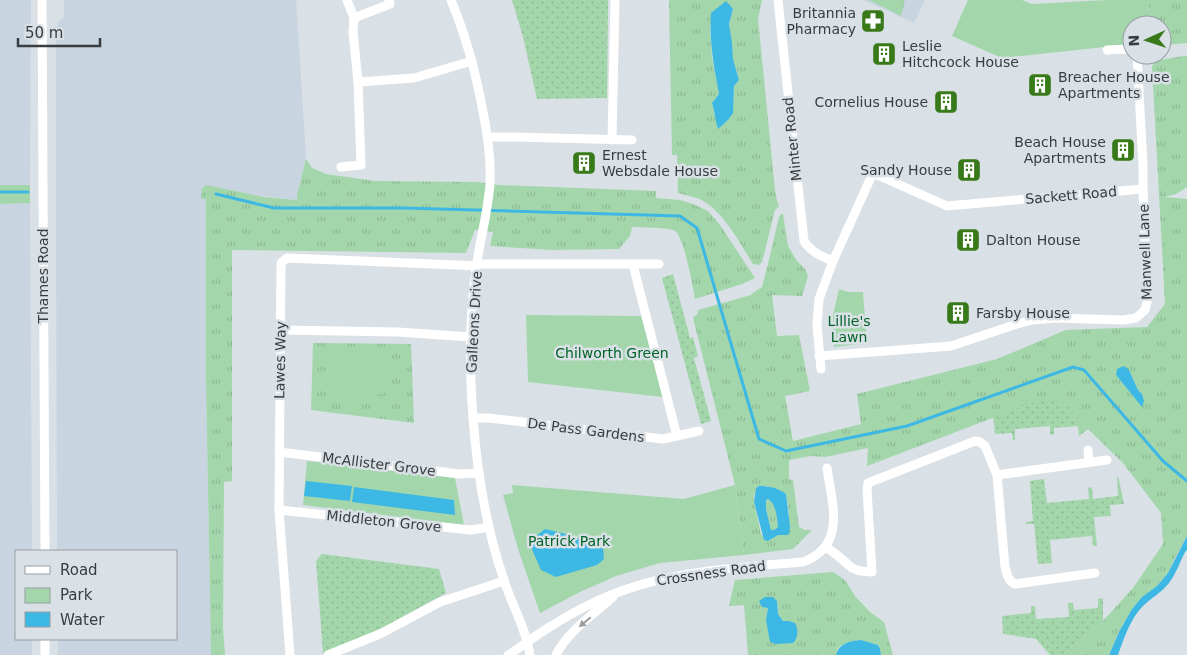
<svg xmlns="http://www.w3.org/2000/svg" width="1187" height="655" viewBox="0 0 1187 655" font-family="'DejaVu Sans',sans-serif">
	<defs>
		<pattern id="grass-tufts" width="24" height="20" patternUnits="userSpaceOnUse" patternTransform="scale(1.25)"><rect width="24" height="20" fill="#a3d7ab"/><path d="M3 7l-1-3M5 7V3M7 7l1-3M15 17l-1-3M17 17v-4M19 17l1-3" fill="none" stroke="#8db994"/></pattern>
		<pattern id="garden-dots" width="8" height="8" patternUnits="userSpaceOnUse" patternTransform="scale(1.25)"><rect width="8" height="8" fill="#a3d7ab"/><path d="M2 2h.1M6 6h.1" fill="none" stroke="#8db994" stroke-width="1.8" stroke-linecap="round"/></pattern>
	</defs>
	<rect width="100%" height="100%" fill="#d9e0e6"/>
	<g fill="#c9d4e1">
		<polygon points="0,0 31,0 30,185 0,185"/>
		<polygon points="64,0 296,0 306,159 297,195 297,200 251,195 206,199 206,381 211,655 58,655 58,639 176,639 176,551 57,551 56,201 56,28 59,21 64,17"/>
		<polygon points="863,0 925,0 914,23"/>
		<polygon points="30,203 32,551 16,551 16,639 32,639 32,655 0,655 0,204"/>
	</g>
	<g fill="url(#grass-tufts)" fill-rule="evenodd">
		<path d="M669,0h93l-4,19 17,171 2,11 2,5 -4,4 -13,52 -3,3 -6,-1c-14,-22 -31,-56 -56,-66 -6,-2 -13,-3 -19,-5l-1,-38h-5zM733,9l-4,15 3,18 1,17 6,21 -5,6 -1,19 -15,23 -6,-25 7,-9 -7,-37 -2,-31z"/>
		<polygon points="869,0 905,0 901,16"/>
		<polygon points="1148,0 1187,0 1187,43 1165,45 1162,45 1162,25 1152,25"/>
		<path d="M1183,56h4v131l-11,7 -12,3 23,2v337l-11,20 -8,17 -11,13 -15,11 -10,12 -13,23 -10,23h-46l40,-34 30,-33 30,-44 -2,-31 -38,-50 -35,-34 -22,-24 -29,-4 -170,65 1,-18 -43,9 -14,-1 -22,4v19l4,1 6,47 6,3h7l-19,19 -49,6 -9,-70 -42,-167 5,-5v-3l53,-15 3,-3 8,-5 6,-23 11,-47 2,-3h2l5,32 9,15 8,8 3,7 -6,20 -30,-1 5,41 22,-1 11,56 -25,5 8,45 68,-17 -4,-30 140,-35 69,-29 81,-3 18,-23 -13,-237 3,-6zM1129,370l9,20 4,4v12l-26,-31zM759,486c11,0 18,3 27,8l3,19 -2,22h-9l-10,6 -7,-7 -7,-32v-7z"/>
		<path d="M306,159l6,9 14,6 49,7 102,1 22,3 157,6v7l24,2 13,4 15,7 12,14 35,53 -13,6 -47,15c-2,-12 -11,-62 -20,-68 -7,-4 -34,-3 -43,-4l-2,9 -11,13 -67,1 -62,-4 3,-14 -18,-2 -9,23 -234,-3v231l-8,1 -1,145 2,28h-14l-5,-274v-182h-5l1,-10 4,-4 58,12 33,3v-5z"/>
		<polygon points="313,343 411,344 414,423 311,410"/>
		<path d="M768,499c8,5 9,18 10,28l-4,3h-3l-5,-21v-9z"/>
		<path d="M833,572l12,8 10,16 15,16 14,10 9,33h-12l-1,-6 -2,-4 -17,-5 -5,1 -14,4 -4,3 -2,7h-88l-4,-50 -15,1 6,-26zM777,601l1,13 5,7h6l-23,-1 2,-12z"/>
	</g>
	<g fill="#a3d7ab">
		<polygon points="968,0 1022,0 1032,4 1107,0 1148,0 1152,25 1132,25 1132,27 1130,27 1131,40 1124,45 1002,58 952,36"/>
		<polygon points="0,185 30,185 30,203 0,204"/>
		<polygon points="839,289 848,292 863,292 867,343 834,347 833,315"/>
		<polygon points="526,315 641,316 663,397 528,382"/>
		<polygon points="392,348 388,392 359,400 328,397 329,349"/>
		<polygon points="307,461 455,478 464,525 303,505"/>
		<polygon points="512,485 684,499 735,485 744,555 660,563 616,576 580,592 540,613 518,549 503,495 513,493"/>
	</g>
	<g fill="url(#garden-dots)">
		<polygon points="512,0 608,0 607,98 537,99 523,37"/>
		<polygon points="673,274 690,338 693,337 698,356 694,358 711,421 701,424 662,278"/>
		<polygon points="1055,400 1066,405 1088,429 1079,436 1078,426 1054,428 1054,434 1050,435 1050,426 1015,429 1015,440 1013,440 1012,433 995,434 993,417 1037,401"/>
		<polygon points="1117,476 1119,480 1124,504 1110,505 1111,516 1094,517 1097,546 1093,546 1092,536 1050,540 1052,563 1038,564 1034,524 1026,524 1026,522 1033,521 1030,481 1044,479 1047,503 1089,499 1088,488 1092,487 1093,499 1118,496"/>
		<polygon points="322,554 439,569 446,593 387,626 323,653 316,561"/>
		<polygon points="1103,598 1103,621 1063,655 1050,655 1036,639 1003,634 1002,616 1031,613 1031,606 1035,606 1036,619 1069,617 1068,603 1073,603 1074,610 1098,608 1098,599"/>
	</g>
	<g fill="#3db8e5" fill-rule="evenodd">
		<path d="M726,1l7,8 -4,15 3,18 1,17 6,21 -5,6 -1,27 -5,7 -10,9c-3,-9 -3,-17 -6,-26l7,-9c-5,-27 -10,-53 -8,-81z"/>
		<polygon points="1124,366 1129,370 1138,390 1142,394 1144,401 1142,407 1116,375 1117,369"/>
		<polygon points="306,481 352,486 350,501 304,496"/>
		<path d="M759,486c10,0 19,2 27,8l4,32 -1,8 -2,1h-9l-10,6 -4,-1 -10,-38 2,-14zM768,499c8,5 9,18 10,28l-4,3h-3l-5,-21v-9z"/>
		<polygon points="354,487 454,500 455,515 352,502"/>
		<polygon points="545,529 566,534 603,547 604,559 597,565 556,577 541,570 530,545 532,539"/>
		<path d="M1187,536v14l-2,2c-5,10 -9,22 -16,31 -8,10 -18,15 -27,24 -12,13 -18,31 -24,48h-9l10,-23 13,-23 10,-12 15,-11 11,-13z"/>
		<path d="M765,597h8l4,4 1,13 5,7h6l6,2c4,7 3,15 -2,20l-17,1 -6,-2 -4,-22 2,-12 -6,-1 -3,-6z"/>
		<path d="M861,640l17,5 2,4 1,6h-45c3,-12 14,-14 25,-15z"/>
	</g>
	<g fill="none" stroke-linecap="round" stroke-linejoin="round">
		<g stroke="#3db8e5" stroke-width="3">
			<polyline points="0,192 28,192"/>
			<polyline points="216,194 274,208 404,208 680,216 697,228 759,439 786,451 907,426 1073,367 1084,370 1163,461 1187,481"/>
		</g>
		<g stroke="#fff" stroke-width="9">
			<polyline points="42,0 45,551"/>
			<path d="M451,0c15,36 25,73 32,112 5,24 8,48 7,72 -2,26 -9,52 -13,78 -8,51 -8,104 -4,155 4,55 13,111 31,163 8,26 22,48 26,75"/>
			<path d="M778,0l26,241c7,11 17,15 29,20"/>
			<polyline points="354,18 390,4 389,0"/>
			<polyline points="1107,50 1129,49 1132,50"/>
			<polyline points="358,82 414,78 472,61"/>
			<polyline points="488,137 515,137 632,140"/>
			<polyline points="612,140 615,0"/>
			<polyline points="341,167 361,165 358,82 353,32 354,18 347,0"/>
			<polyline points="477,264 659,264"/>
			<polyline points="633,265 677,436"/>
			<polyline points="281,330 398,332 471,337"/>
			<polyline points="819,356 951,346 1014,325 1032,320 1055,318 1123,320 1136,318 1145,310 1147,302 1143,189"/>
			<polyline points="821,369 817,325 819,299 833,261 873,173 947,206 1143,189 1143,165 1137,55"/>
			<polyline points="473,418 489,418 663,439 699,431"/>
			<polyline points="1088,450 1089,462"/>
			<polyline points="279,452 460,474 479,473"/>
			<polyline points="997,475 1107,460"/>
			<polyline points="279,510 471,530 489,527"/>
			<path d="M826,547l11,8 15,13 8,3 12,1 -5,-83 1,-6 107,-42 5,1 5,4 12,29 8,92c2,8 3,13 10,17l80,-11"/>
			<polyline points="45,639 45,655"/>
			<polyline points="290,655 279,510 281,263 287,258 458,265 477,266"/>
			<polyline points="328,655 380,634 440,602 504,581"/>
			<path d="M508,655c15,-9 29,-21 45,-30 14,-9 29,-17 44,-24 64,-30 136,-33 206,-39 44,-16 29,-59 24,-94"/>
			<path d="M556,655c12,-24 37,-40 57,-58"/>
		</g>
	</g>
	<defs><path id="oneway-solid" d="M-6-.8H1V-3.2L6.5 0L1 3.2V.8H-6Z" transform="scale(1.25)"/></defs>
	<use fill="#9c9e9f" href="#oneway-solid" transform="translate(585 622) rotate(140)"/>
	<defs>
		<symbol id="pharmacy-square" viewBox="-11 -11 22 22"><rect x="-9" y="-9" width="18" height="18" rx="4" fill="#387a1a" stroke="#d9e0e6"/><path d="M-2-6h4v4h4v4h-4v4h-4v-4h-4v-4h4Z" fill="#fff"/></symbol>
		<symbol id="building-square" viewBox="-11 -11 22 22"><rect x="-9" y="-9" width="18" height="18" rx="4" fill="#387a1a" stroke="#d9e0e6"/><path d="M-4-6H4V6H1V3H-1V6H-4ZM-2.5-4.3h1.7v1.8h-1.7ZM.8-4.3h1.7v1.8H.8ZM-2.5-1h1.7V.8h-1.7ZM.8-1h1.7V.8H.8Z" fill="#fff"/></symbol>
	</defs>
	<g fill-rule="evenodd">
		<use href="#pharmacy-square" x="859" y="7" width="28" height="28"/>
		<use href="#building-square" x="870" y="40" width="28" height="28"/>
		<use href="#building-square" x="1026" y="71" width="28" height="28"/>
		<use href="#building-square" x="932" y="88" width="28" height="28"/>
		<use href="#building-square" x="1109" y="136" width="28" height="28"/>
		<use href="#building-square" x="570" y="149" width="28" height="28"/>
		<use href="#building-square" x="955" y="156" width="28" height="28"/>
		<use href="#building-square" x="954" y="226" width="28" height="28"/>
		<use href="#building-square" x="944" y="299" width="28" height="28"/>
	</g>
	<g text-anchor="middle" stroke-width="5" stroke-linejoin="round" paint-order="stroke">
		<g font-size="14" fill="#3a3d3f" stroke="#d9e0e6" text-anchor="start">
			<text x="856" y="18" text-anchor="end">Britannia<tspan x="856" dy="16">Pharmacy</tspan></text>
			<text x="902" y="51">Leslie<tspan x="902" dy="16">Hitchcock House</tspan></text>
			<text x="1058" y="82">Breacher House<tspan x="1058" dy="16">Apartments</tspan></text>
			<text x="928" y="107" text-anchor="end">Cornelius House</text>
			<text x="1106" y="147" text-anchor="end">Beach House<tspan x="1106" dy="16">Apartments</tspan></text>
			<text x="602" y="160">Ernest<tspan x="602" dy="16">Websdale House</tspan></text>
			<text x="952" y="175" text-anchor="end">Sandy House</text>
			<text x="986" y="245">Dalton House</text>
			<text x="976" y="318">Farsby House</text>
		</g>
		<g font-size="14" fill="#3a3d3f" stroke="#d9e0e6">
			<text transform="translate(792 139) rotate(-96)" y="5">Minter Road</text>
			<text transform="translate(1071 195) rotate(-5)" y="5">Sackett Road</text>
			<text transform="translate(1145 252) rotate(-92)" y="5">Manwell Lane</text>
			<text transform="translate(43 276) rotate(-90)" y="5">Thames Road</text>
			<text transform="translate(474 322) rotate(-87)" y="5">Galleons Drive</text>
			<text transform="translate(280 360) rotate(-89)" y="5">Lawes Way</text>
			<text transform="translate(586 430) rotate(7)" y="5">De Pass Gardens</text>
			<text transform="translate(379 464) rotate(7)" y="5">McAllister Grove</text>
			<text transform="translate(384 521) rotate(6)" y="5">Middleton Grove</text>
			<text transform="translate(711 573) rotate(-8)" y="5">Crossness Road</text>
		</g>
		<g font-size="14" fill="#026327" stroke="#d9e0e6">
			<text x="849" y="326">Lillie's<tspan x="849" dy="16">Lawn</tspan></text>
			<text x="612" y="358">Chilworth Green</text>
			<text x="569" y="546">Patrick Park</text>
		</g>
	</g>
	<rect x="15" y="550" width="162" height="90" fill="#d9e0e6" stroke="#999fa3"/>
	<rect x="25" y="566" width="25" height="8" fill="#ffffff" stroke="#999fa3"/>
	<text x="60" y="575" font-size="15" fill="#3a3d3f">Road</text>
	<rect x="25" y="588" width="25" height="15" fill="#a3d7ab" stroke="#999fa3"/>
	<text x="60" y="600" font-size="15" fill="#3a3d3f">Park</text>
	<rect x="25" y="612" width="25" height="15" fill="#3db8e5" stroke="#999fa3"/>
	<text x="60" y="625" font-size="15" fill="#3a3d3f">Water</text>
	<g transform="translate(1147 40) rotate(267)"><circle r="24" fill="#d9e0e6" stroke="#999fa3"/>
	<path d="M0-4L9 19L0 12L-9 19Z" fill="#387a1a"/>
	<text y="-8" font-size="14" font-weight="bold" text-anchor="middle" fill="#3a3d3f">N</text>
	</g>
	<path d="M18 38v8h82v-8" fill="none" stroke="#3a3d3f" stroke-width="2.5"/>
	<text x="25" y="38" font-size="15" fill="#3a3d3f" stroke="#d9e0e6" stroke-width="4" paint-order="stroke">50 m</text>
</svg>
